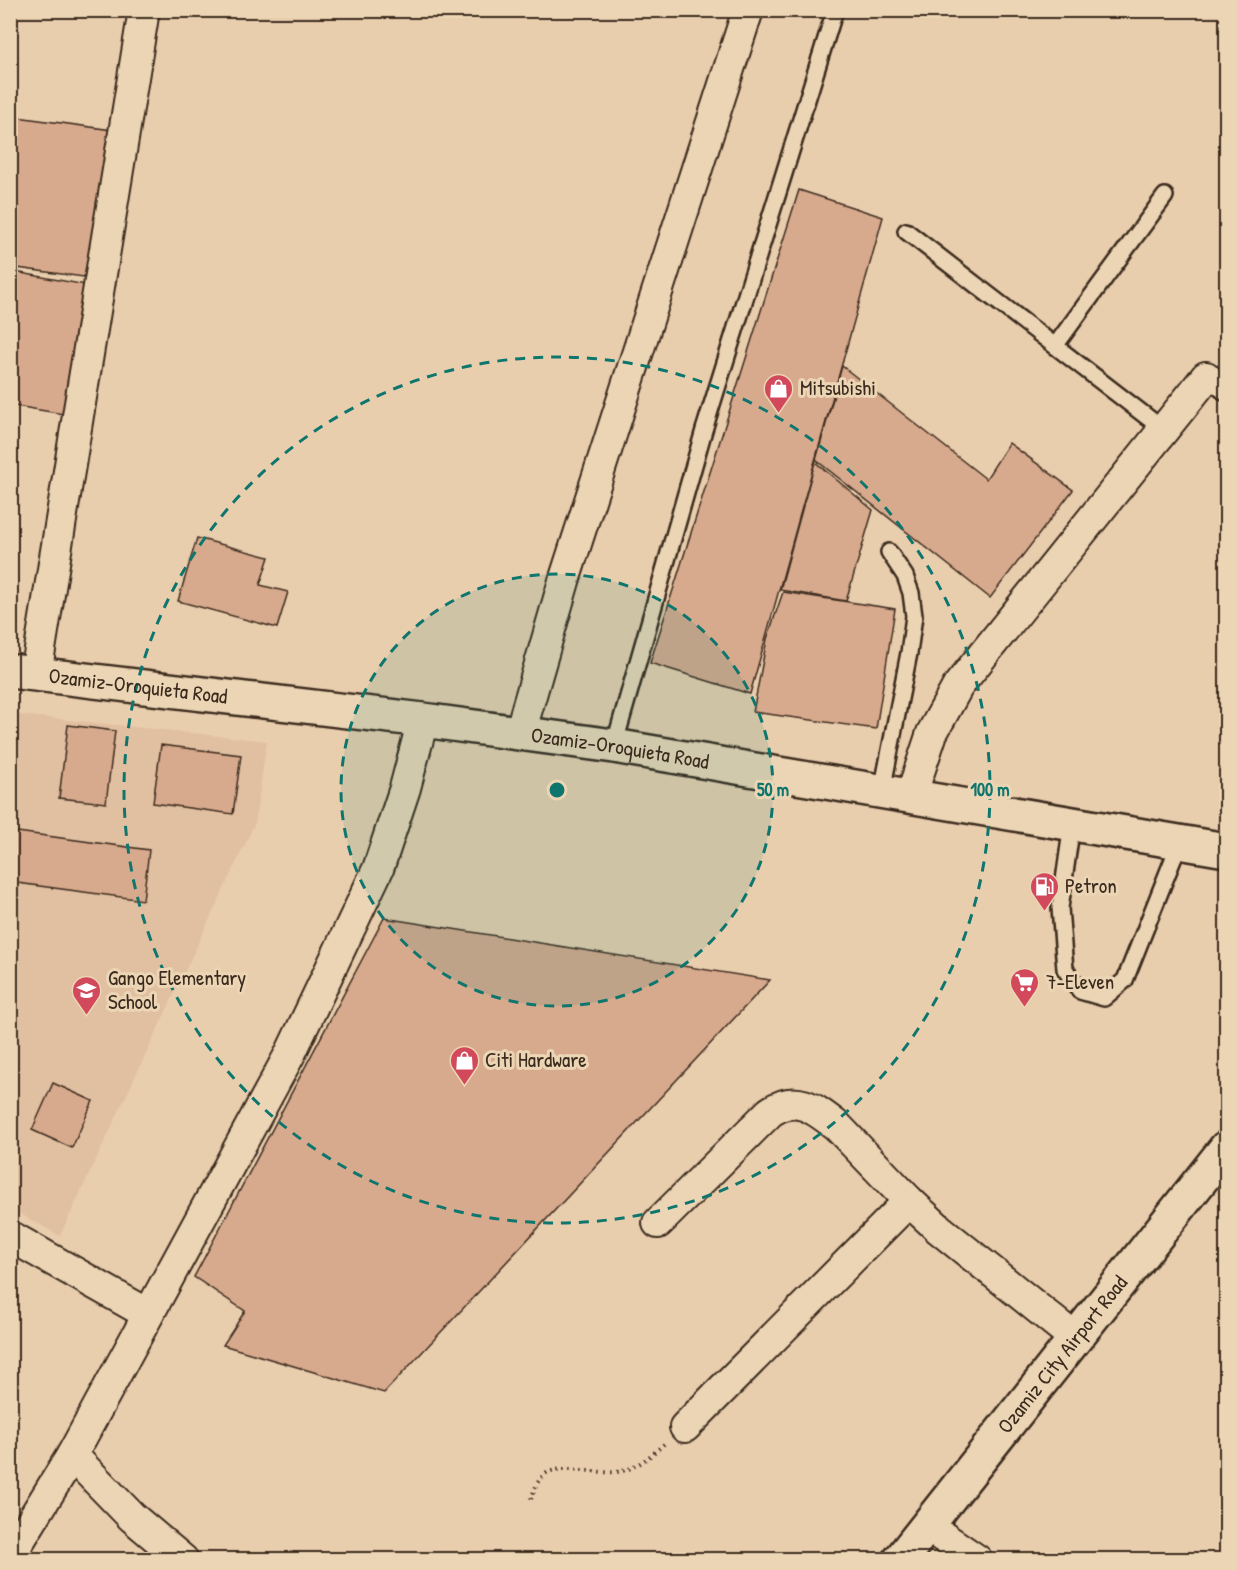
<svg xmlns="http://www.w3.org/2000/svg" width="1237" height="1570" viewBox="0 0 1237 1570" font-family="'Patrick Hand',sans-serif">
	<rect width="100%" height="100%" fill="#e9ceae"/>
	<filter id="ink" filterUnits="userSpaceOnUse"><feTurbulence type="fractalNoise" baseFrequency=".0167" numOctaves="2"/><feDisplacementMap in="SourceGraphic" scale="12" xChannelSelector="R" yChannelSelector="G"/><feConvolveMatrix kernelMatrix="1 2 1 2 8 2 1 2 1" color-interpolation-filters="sRGB"/></filter>
	<g filter="url(#ink)">
		<polygon fill="#e1c0a1" points="11,714 267,741 255,823 60,1236 11,1209"/>
		<g fill="#d8aa8d" stroke="#3b2a1e" stroke-width="1.5">
			<polygon points="10,116 112,130 91,278 10,267"/>
			<polygon points="799,190 883,217 750,694 650,663"/>
			<polygon points="10,271 86,285 63,414 10,405"/>
			<polygon points="842,366 986,479 1009,443 1073,490 990,598 816,460"/>
			<polygon points="815,462 873,510 846,601 780,590"/>
			<polygon points="197,538 269,557 260,585 288,592 277,628 178,601"/>
			<polygon points="783,592 895,609 876,729 753,712 767,639"/>
			<polygon points="68,725 115,731 106,803 59,798"/>
			<polygon points="161,745 241,755 233,814 153,803"/>
			<polygon points="10,831 149,850 143,900 10,882"/>
			<polygon points="384,918 770,980 384,1393 223,1345 245,1311 194,1277"/>
			<polygon points="53,1083 93,1101 72,1148 32,1130"/>
		</g>
		<g fill="none" stroke-linecap="round" stroke-linejoin="round">
			<defs>
				<g id="service">
					<polyline points="906,231 1164,430"/>
					<polyline points="1055,346 1165,196"/>
					<polyline points="1206,377 1226,393"/>
					<polyline points="614,746 704,430 835,10"/>
					<polyline points="882,791 909,653 914,616 911,593 905,576 889,552"/>
					<polyline points="1072,824 1060,908 1065,969 1080,991 1104,998 1125,980 1180,842"/>
				</g>
				<g id="minor">
					<polyline points="36,674 144,10"/>
					<polyline points="520,733 564,581 748,10"/>
					<polyline points="911,796 932,733 958,686 1206,377"/>
					<path d="M658,1223l112,-111c26,-19 45,-3 67,14l72,75 30,28 137,110"/>
					<polyline points="10,1236 148,1314"/>
					<polyline points="685,1427 909,1201"/>
					<polyline points="72,1455 132,1517 183,1560"/>
					<polyline points="927,1526 977,1560"/>
					<polyline points="10,1556 72,1455 290,1054 378,869 405,788 423,720"/>
				</g>
				<g id="secondary">
					<path id="s1" d="M900,1560l326,-412"/>
				</g>
				<g id="primary">
					<path id="s2" d="M10,671l413,49 191,26 612,104"/>
				</g>
			</defs>
			<use href="#service" stroke="#3b2a1e" stroke-width="20"/>
			<use href="#minor" stroke="#3b2a1e" stroke-width="34"/>
			<use href="#secondary" stroke="#3b2a1e" stroke-width="38"/>
			<use href="#primary" stroke="#3b2a1e" stroke-width="38"/>
			<path stroke="#3b2a1e" stroke-width="4" stroke-dasharray="1.5 4.5" stroke-linecap="butt" d="M531,1499c3,-7 5,-15 10,-21 15,-19 58,-1 81,-7 17,-4 29,-16 42,-27"/>
			<use href="#service" stroke="#ebd5b4" stroke-width="15"/>
			<use href="#minor" stroke="#ebd5b4" stroke-width="30"/>
			<use href="#secondary" stroke="#ebd5b4" stroke-width="33"/>
			<use href="#primary" stroke="#ebd5b4" stroke-width="33"/>
		</g>
	</g>
	<circle cx="557" cy="790" r="216" fill="#0f766e" fill-opacity=".12"/>
	<g fill="none" stroke="#0f766e" stroke-width="3" stroke-dasharray="10 8">
		<circle cx="557" cy="790" r="216"/>
		<circle cx="557" cy="790" r="433"/>
	</g>
	<defs>
		<symbol id="shop-pin" viewBox="-11 -11 22 30"><path d="M0 17L-7.5 6A9.5 9.5 0 1 1 7.5 6Z" fill="#d1495b" stroke="#ebd5b4"/><path d="M-5-2.5h2.3a2.7 3.5 0 0 1 5.4 0H5L5.5 6h-11ZM-1.5-2.5h3a1.5 2.3 0 0 0-3 0Z" fill="#fff"/></symbol>
		<symbol id="fuel-pin" viewBox="-11 -11 22 30"><path d="M0 17L-7.5 6A9.5 9.5 0 1 1 7.5 6Z" fill="#d1495b" stroke="#ebd5b4"/><path d="M-5.5-6h7V0h2V4h1.3V-2.5L3-4.5l.8-.8L6-3V5H2.5V1h-1V6h-7ZM-4.2-4.7v3.2H.2V-4.7Z" fill="#fff"/></symbol>
		<symbol id="supermarket-pin" viewBox="-11 -11 22 30"><path d="M0 17L-7.5 6A9.5 9.5 0 1 1 7.5 6Z" fill="#d1495b" stroke="#ebd5b4"/><path d="M-6-5.5h2.5l.6 2H6L4.5 2H-2.5L-4.4-4H-6ZM-1.5 3.2a1.3 1.3 0 1 0 .1 0ZM3 3.2a1.3 1.3 0 1 0 .1 0Z" fill="#fff"/></symbol>
		<symbol id="school-pin" viewBox="-11 -11 22 30"><path d="M0 17L-7.5 6A9.5 9.5 0 1 1 7.5 6Z" fill="#d1495b" stroke="#ebd5b4"/><path d="M0-5L7-2L0 1L-7-2ZM-4 1L0 2.5L4 1V4Q0 6-4 4Z" fill="#fff"/></symbol>
	</defs>
	<g fill-rule="evenodd">
		<use href="#shop-pin" x="762" y="372" width="33" height="45"/>
		<use href="#fuel-pin" x="1028" y="870" width="33" height="45"/>
		<use href="#supermarket-pin" x="1008" y="966" width="33" height="45"/>
		<use href="#school-pin" x="70" y="974" width="33" height="45"/>
		<use href="#shop-pin" x="448" y="1044" width="33" height="45"/>
	</g>
	<g text-anchor="middle" stroke-width="6" stroke-linejoin="round" paint-order="stroke">
		<g font-size="21" fill="#3b2a1e" stroke="#ebd5b4" text-anchor="start">
			<text x="800" y="395">Mitsubishi</text>
			<text x="1065" y="893">Petron</text>
			<text x="108" y="985">Gango Elementary<tspan x="108" dy="24">School</tspan></text>
			<text x="1046" y="989">7-Eleven</text>
			<text x="485" y="1067">Citi Hardware</text>
		</g>
		<g font-size="21" fill="#3b2a1e" stroke="#ebd5b4">
			<text dy="7" stroke="none"><textPath href="#s2" startOffset="129">Ozamiz-Oroquieta Road</textPath></text>
			<text dy="7" stroke="none"><textPath href="#s2" startOffset="615">Ozamiz-Oroquieta Road</textPath></text>
			<text dy="7" stroke="none"><textPath href="#s1" startOffset="262">Ozamiz City Airport Road</textPath></text>
		</g>
	</g>
	<circle cx="557" cy="790" r="9" fill="#0f766e" stroke="#ebd5b4" stroke-width="3"/>
	<g font-size="18" text-anchor="middle" font-weight="bold" fill="#0f766e" stroke="#ebd5b4" stroke-width="6" stroke-linejoin="round" paint-order="stroke">
		<text x="773" y="796">50 m</text>
		<text x="990" y="796">100 m</text>
	</g>
	<rect width="1237" height="1570" fill="none" stroke="#ebd5b4" stroke-width="36"/>
	<rect x="18" y="18" width="1201" height="1534" fill="none" stroke="#3b2a1e" stroke-width="2" filter="url(#ink)"/>
</svg>
